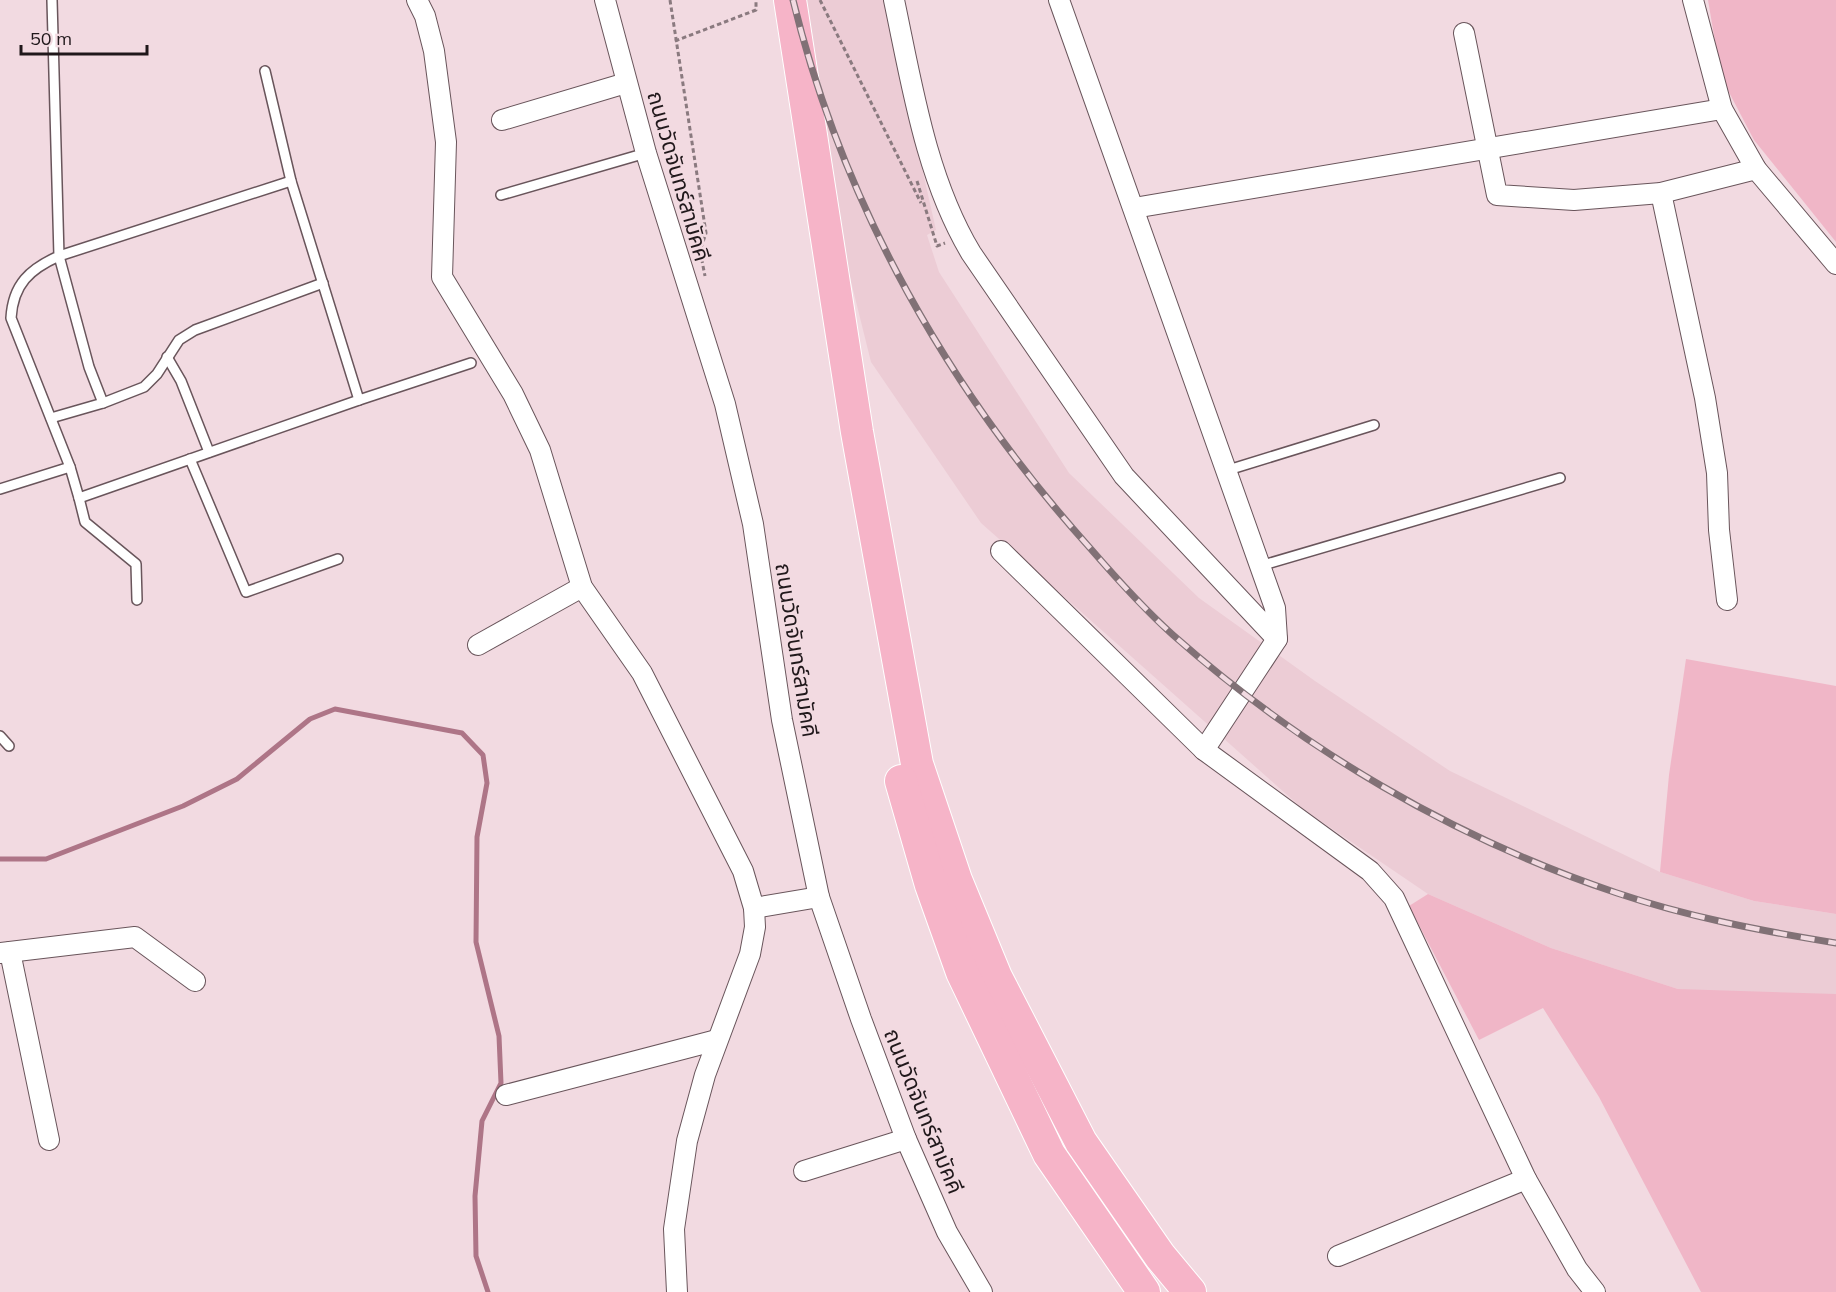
<svg xmlns="http://www.w3.org/2000/svg" width="1836" height="1292" viewBox="0 0 1836 1292" font-family="Mulish,'Noto Sans Thai',sans-serif">
	<rect width="100%" height="100%" fill="#f2dae1"/>
	<polygon fill="#ecccd5" points="796,0 884,0 936,230 927,235 939,272 1069,473 1199,598 1315,681 1450,771 1660,872 1754,901 1836,914 1836,1015 1678,989 1551,948 1428,894 1303,809 981,523 871,362 829,193"/>
	<g fill="#f0b6c7">
		<polygon points="1708,0 1836,0 1836,242 1754,140 1721,77"/>
		<polygon points="1686,659 1836,686 1836,914 1754,901 1660,872 1669,775"/>
		<polygon points="1428,894 1551,948 1678,989 1836,994 1836,1292 1701,1292 1599,1097 1543,1008 1479,1040 1409,906"/>
	</g>
	<g fill="none" stroke-linecap="round" stroke-linejoin="round">
		<polyline stroke="#ae7587" stroke-width="5" points="0,859 46,859 183,806 237,779 310,719 335,709 462,733 483,755 487,783 477,837 476,942 499,1036 501,1083 482,1121 475,1196 476,1256 488,1292"/>
		<defs>
			<g id="service">
				<polyline points="501,195 646,153"/>
				<polyline points="167,357 181,381 209,452"/>
				<polyline points="359,400 471,363"/>
				<polyline points="103,403 144,387 157,374 179,340 195,330 323,283"/>
				<polyline points="51,418 103,403 89,367 59,256 291,181"/>
				<polyline points="190,459 246,592 338,559"/>
				<polyline points="70,467 79,498 359,400 291,181 265,71"/>
				<polyline points="1225,471 1374,425"/>
				<path d="M0,489l70,-22 -59,-149c2,-34 19,-49 48,-62l-7,-256"/>
				<polyline points="79,498 85,522 136,564 137,600"/>
				<polyline points="1260,566 1560,478"/>
				<polyline points="0,736 9,746"/>
			</g>
			<g id="minor">
				<polyline points="417,0 425,16 434,51 446,142 442,277 513,394 540,450 582,587 642,673 743,871 754,908 755,927 750,954 705,1075 687,1141 674,1229 677,1292"/>
				<polyline points="605,0 646,153 725,404 753,524 782,720 819,897 861,1019 906,1139 947,1232 982,1292"/>
				<path d="M894,0c18,85 32,178 77,253l153,223 153,163"/>
				<polyline points="1059,0 1275,608 1277,639 1204,750"/>
				<polyline points="1693,0 1722,109 1756,169 1836,264"/>
				<polyline points="1464,33 1497,195 1574,200 1661,193 1756,169"/>
				<polyline points="502,120 626,83"/>
				<polyline points="1661,193 1705,398 1717,473 1719,530 1727,600"/>
				<polyline points="1134,208 1722,109"/>
				<polyline points="1001,551 1204,750 1370,871 1394,898 1526,1179 1577,1269 1595,1292"/>
				<polyline points="478,645 582,587"/>
				<polyline points="754,908 819,897"/>
				<polyline points="10,952 49,1140"/>
				<polyline points="0,953 135,937 195,981"/>
				<polyline points="506,1095 717,1040"/>
				<polyline points="804,1171 906,1139"/>
				<polyline points="1338,1256 1526,1179"/>
			</g>
			<g id="trunk">
				<polyline points="790,0 857,432 917,764 956,880 996,977 1081,1142 1160,1256 1190,1292"/>
				<polyline points="901,781 931,885 962,972 1049,1154 1144,1292"/>
			</g>
		</defs>
		<use href="#service" stroke="#69555b" stroke-width="12"/>
		<use href="#minor" stroke="#69555b" stroke-width="22"/>
		<use href="#trunk" stroke="#fff" stroke-width="34"/>
		<g stroke="#8a7a7f" stroke-width="3" stroke-dasharray="4.5 3" stroke-linecap="butt">
			<polyline points="670,0 706,233 700,251 705,276"/>
			<polyline points="820,0 921,203"/>
			<polyline points="675,41 756,10 756,0"/>
			<polyline points="917,181 937,246 945,243"/>
		</g>
		<use href="#service" stroke="#fff" stroke-width="9"/>
		<use href="#minor" stroke="#fff" stroke-width="20"/>
		<use href="#trunk" stroke="#f6b4c8" stroke-width="32"/>
		<defs>
			<path id="rail" d="M793,0c50,205 156,391 297,548 26,30 53,60 83,87 129,114 280,203 444,258 71,24 145,38 219,50"/>
		</defs>
		<use href="#rail" stroke="#817176" stroke-width="7"/>
		<use href="#rail" stroke="#f2dae1" stroke-width="4.5" stroke-dasharray="14" stroke-linecap="butt"/>
	</g>
	<g text-anchor="middle" stroke-width="5" stroke-linejoin="round" paint-order="stroke">
		<g font-size="22" fill="#20181b" stroke="#f2dae1">
			<text transform="translate(679 176) rotate(74)" y="8">ถนนวัดจันทร์สามัคคี</text>
			<text transform="translate(797 650) rotate(81)" y="8">ถนนวัดจันทร์สามัคคี</text>
			<text transform="translate(924 1111) rotate(68)" y="8">ถนนวัดจันทร์สามัคคี</text>
		</g>
	</g>
	<path d="M21 45v9h126v-9" fill="none" stroke="#20181b" stroke-width="3"/>
	<text x="30" y="45" font-size="18" fill="#20181b" stroke="#f2dae1" stroke-width="4.5" paint-order="stroke">50 m</text>
</svg>
